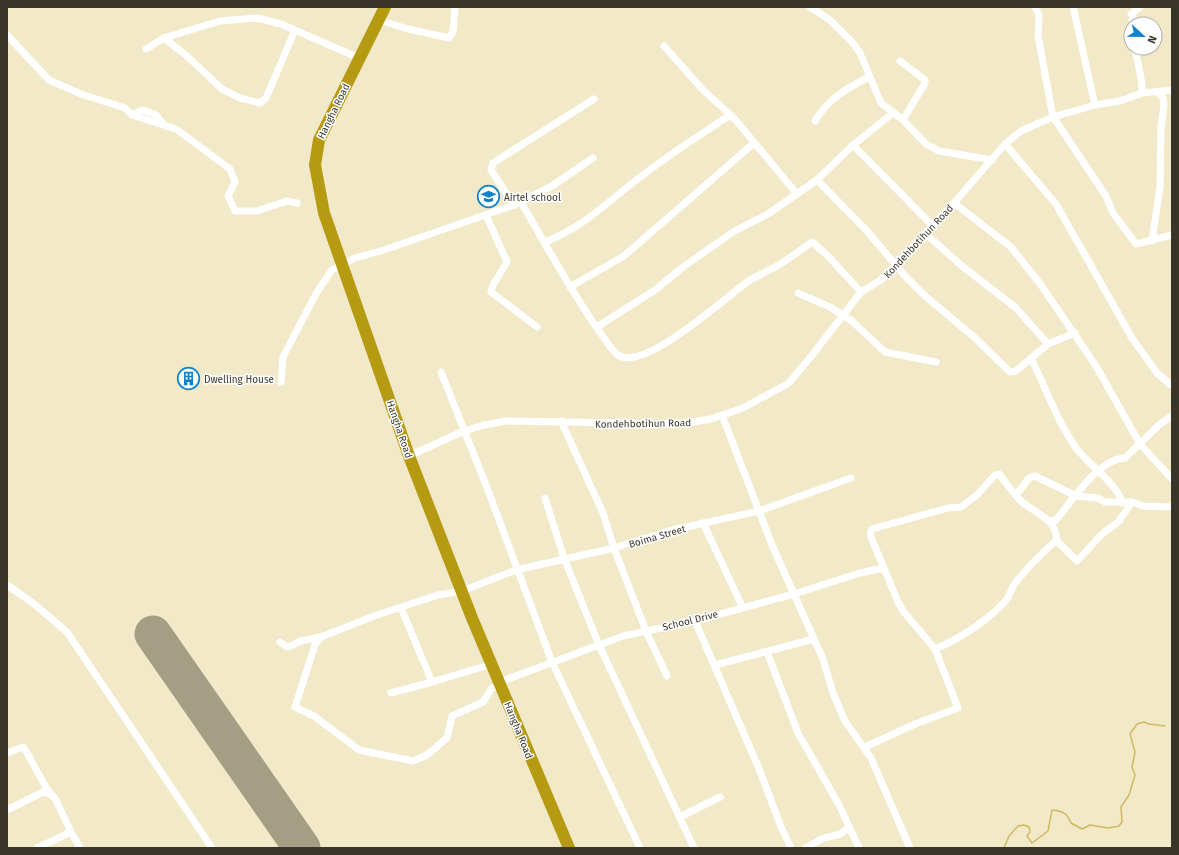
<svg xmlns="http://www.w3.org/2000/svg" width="1179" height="855" viewBox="0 0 1179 855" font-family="'Fira Sans',sans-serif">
	<rect width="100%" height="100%" fill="#f1e9c7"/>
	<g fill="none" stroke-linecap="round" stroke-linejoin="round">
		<path stroke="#cfb964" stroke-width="1.5" d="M1004,848l5,-12 9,-10 6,-1 5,2 1,5 -3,4 5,7 16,-12 4,-21c11,1 15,3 19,13l11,6 8,-4 18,3 11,-2 3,-4 -1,-15 8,-12 6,-20 -3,-8 3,-15 -5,-18 7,-10 7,-2 5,2 16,2"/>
		<polyline stroke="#a49e85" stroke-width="37" points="153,634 302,848"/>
		<g stroke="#fff" stroke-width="7">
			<polyline points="810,7 830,20 853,43 860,53 881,103 903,120 926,144 939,151 992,160"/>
			<polyline points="1035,7 1039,15 1038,36 1053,117"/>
			<polyline points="1073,7 1095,105"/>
			<polyline points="379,20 408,29 449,38 453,32 455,7"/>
			<polyline points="1132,24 1133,17 1131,14 1140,7"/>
			<polyline points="7,35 49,80 81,94 125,108 132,115 176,129 230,169 235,182 228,196 235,211 257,211 287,201 297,203"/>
			<polyline points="164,38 188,57 222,89 240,98 260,103 266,98 295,30"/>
			<polyline points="664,46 703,90 734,118 797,194"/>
			<path d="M1135,48c2,15 8,30 7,45"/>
			<polyline points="146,49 164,38 220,21 257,18 281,24 359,58"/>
			<polyline points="900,61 925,80 925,83 903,120"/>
			<polyline points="132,115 143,110 156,115 165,126"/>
			<polyline points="1054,118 1106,196 1113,213 1136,244 1172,235"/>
			<path d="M815,121c12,-21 32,-33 54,-44"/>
			<polyline points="1005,144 1056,204 1132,338 1157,373 1172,386"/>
			<polyline points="853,145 932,225"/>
			<polyline points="817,180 867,231 906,277 924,295 974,337 1010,372 1016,371 1048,344 1075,333"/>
			<path d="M521,202c25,43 49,88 78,129 6,7 11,18 19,24 26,18 110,-60 132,-75 9,-5 18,-9 27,-14 12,-7 23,-16 35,-24l15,13 34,37"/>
			<polyline points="954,203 1011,247 1041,285 1096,366 1140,444 1172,479"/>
			<polyline points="514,205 491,170 493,163 594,99"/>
			<polyline points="486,215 507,262 493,285 491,292 537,327"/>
			<polyline points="925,233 962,266 1016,308 1048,344"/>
			<polyline points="1152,241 1160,187 1161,129 1164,104 1163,98 1158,92"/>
			<path d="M545,242c41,-16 64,-42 98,-67 27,-21 56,-39 84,-58h3"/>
			<polyline points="570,287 624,256 754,143"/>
			<polyline points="798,293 830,307 852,321 885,352 936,362"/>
			<polyline points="597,327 655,290 683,267 733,232 768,214 817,180 853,145 893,113"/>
			<path d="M1031,358c15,30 26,64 46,91 11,15 42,36 45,54"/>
			<polyline points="441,372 486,485 552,662 640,848"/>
			<polyline points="281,382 283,357 317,292 332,270 355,258 384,250 514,205 552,186 593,158"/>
			<polyline points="722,415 772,545 823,659 833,693 845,721 871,758 910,848"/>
			<polyline points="561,421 603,513 614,548 646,631 667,676"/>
			<polyline points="409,456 464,431 484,425 506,421 681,424 711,419 743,408 789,383 813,354 861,292 881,280 954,203 1005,144 1021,131 1053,117 1095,105 1120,101 1142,93 1172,90"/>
			<polyline points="1016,495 1029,478 1035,476 1076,496 1098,498 1105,502 1132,502 1143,506 1172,507"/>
			<polyline points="545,498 564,558 599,645 694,848"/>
			<path d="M1048,520l7,1c17,-19 42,-62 70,-63l35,-34 12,-8"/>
			<polyline points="703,523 742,606"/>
			<polyline points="7,585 33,603 67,632 212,848"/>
			<polyline points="695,621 760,771 781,827 791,848"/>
			<polyline points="321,637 315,645 295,707 314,716 359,750 413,761 427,755 447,738 452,716 483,702 492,688 501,686"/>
			<polyline points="280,642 287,647 291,646 300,641 321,637 377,615 438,595 462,591 516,570 614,548 672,530 759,511 851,478"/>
			<path d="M935,649c23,-9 57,-31 72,-50 3,-4 4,-10 7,-14 11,-16 26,-29 40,-43l3,-1"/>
			<polyline points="767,652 798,733 839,805 859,848"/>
			<polyline points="715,665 814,639"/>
			<polyline points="432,682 492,664"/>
			<polyline points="500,682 623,636 695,621 794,594 860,573 884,568"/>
			<polyline points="391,693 432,682 401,608"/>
			<path d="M865,747l50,-23 43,-16 -23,-59 -32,-38 -5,-9 -27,-65 -1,-4 2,-4 76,-21 13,-1 16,-12 18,-20 4,-1c7,9 14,19 22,27 15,13 35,17 36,40l20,20 24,-26 18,-14 13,-19"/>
			<polyline points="7,753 23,747 26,751 47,789 56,800 71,832 80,848"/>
			<polyline points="7,810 43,792 51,794"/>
			<polyline points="680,817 720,797"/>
			<polyline points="37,848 71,832"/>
			<polyline points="806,848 821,839 840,834 849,828"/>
		</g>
		<polyline stroke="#b69a11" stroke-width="12" points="385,7 319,140 315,165 324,213 409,456 472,618 569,848"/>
	</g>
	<defs>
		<symbol id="school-ring" viewBox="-11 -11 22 22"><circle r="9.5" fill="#fff" stroke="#1182cb" stroke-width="1.5"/><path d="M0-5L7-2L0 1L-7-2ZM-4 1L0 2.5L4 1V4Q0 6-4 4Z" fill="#1182cb"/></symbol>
		<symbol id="building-ring" viewBox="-11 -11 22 22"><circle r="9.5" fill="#fff" stroke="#1182cb" stroke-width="1.5"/><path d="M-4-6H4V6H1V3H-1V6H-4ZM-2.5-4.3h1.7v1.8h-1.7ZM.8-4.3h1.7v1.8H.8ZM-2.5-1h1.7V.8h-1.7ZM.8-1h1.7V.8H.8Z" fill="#1182cb"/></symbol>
	</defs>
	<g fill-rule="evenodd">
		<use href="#school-ring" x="476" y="184" width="25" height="25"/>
		<use href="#building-ring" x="176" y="366" width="25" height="25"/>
	</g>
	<g text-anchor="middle" stroke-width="3" stroke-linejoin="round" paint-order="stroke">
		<g font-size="10" fill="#393629" stroke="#fff">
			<text transform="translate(333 111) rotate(-64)" y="4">Hangha Road</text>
			<text transform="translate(918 241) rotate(-47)" y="4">Kondehbotihun Road</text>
			<text transform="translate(643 423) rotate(-1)" y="4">Kondehbotihun Road</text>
			<text transform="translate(400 429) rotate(71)" y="4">Hangha Road</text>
			<text transform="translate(657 536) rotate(-16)" y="4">Boima Street</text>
			<text transform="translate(690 620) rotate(-14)" y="4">School Drive</text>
			<text transform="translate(519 730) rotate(68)" y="4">Hangha Road</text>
		</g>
		<g font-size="10" fill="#393629" stroke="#fff" text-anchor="start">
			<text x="504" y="201">Airtel school</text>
			<text x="204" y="383">Dwelling House</text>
		</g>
	</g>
	<rect width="1179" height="855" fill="none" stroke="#393629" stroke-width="16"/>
	<g transform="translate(1143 36) rotate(112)"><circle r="19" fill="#ffffff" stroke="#b0afa9"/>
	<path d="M0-3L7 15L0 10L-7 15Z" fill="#1182cb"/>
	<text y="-6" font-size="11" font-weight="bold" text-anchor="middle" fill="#393629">N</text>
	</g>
</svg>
